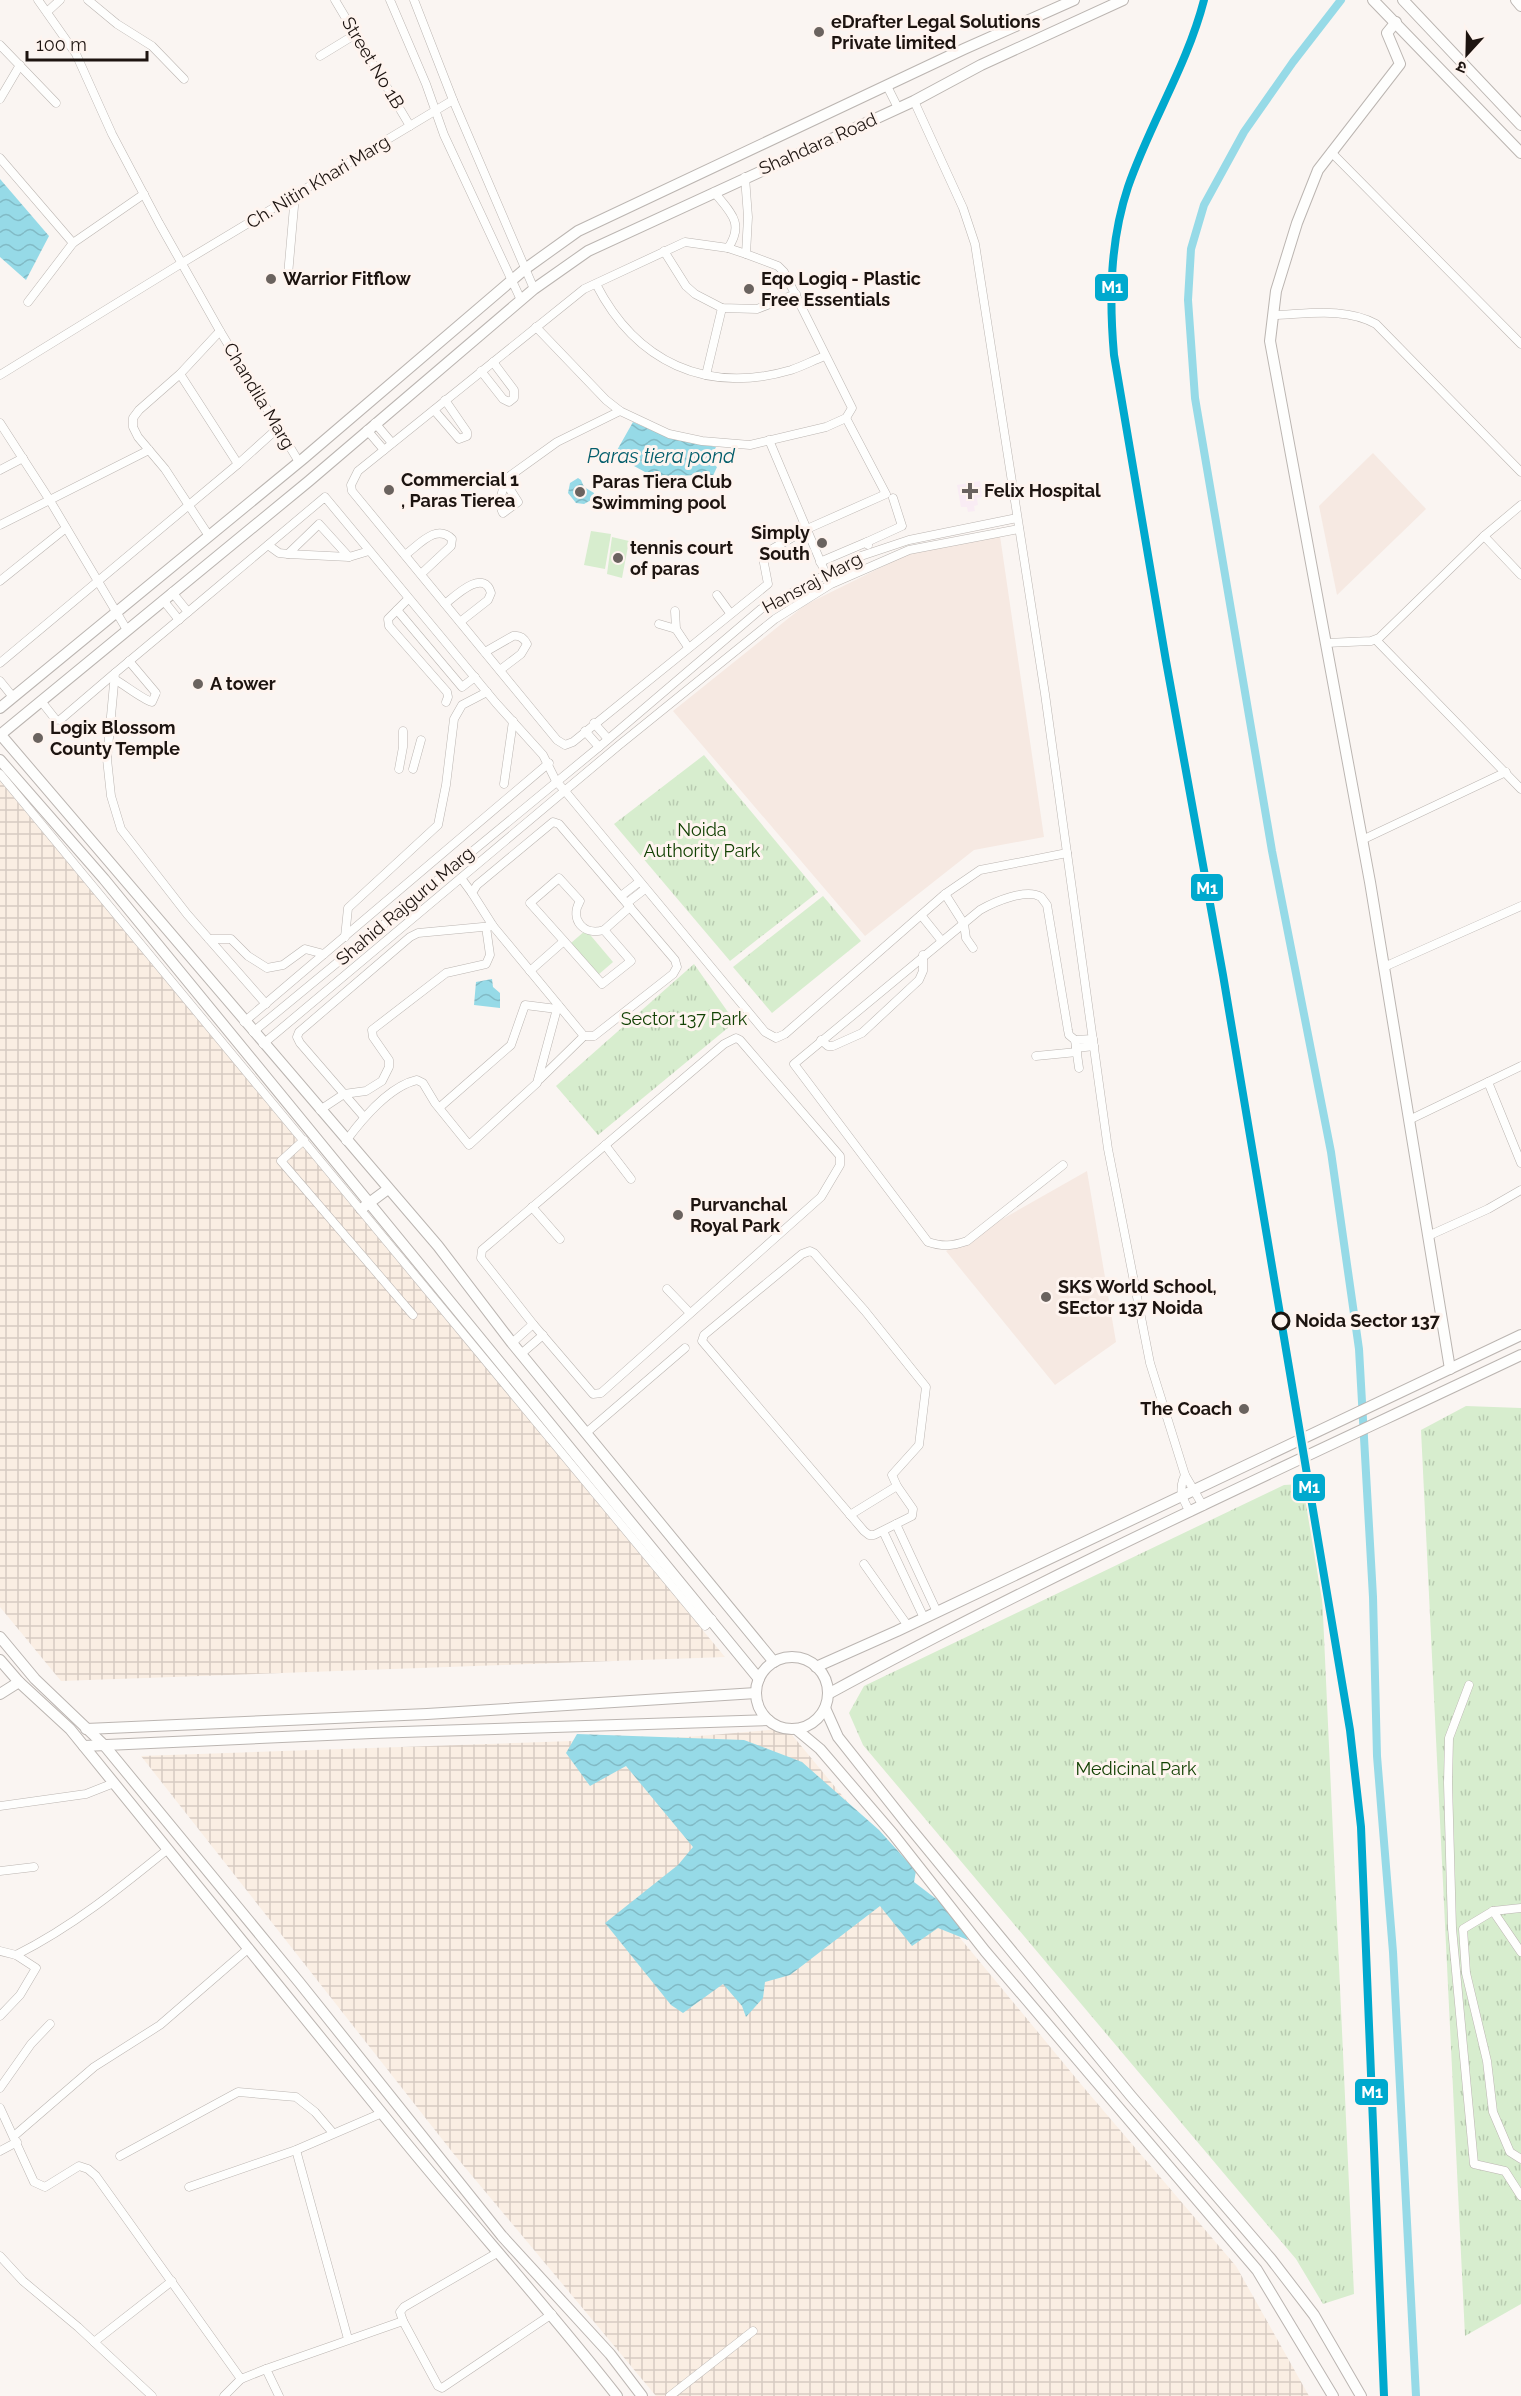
<svg xmlns="http://www.w3.org/2000/svg" width="1521" height="2396" viewBox="0 0 1521 2396" font-family="Raleway,'Noto Sans Devanagari',sans-serif">
	<defs>
		<pattern id="industrial-grid" width="8" height="8" patternUnits="userSpaceOnUse" patternTransform="scale(1.5)"><rect width="8" height="8" fill="#faeee3"/><path d="M0 4h8M4 0v8" fill="none" stroke="#d6cbc2"/></pattern>
		<pattern id="grass-tufts" width="24" height="20" patternUnits="userSpaceOnUse" patternTransform="scale(1.5)"><rect width="24" height="20" fill="#d7edce"/><path d="M3 7l-1-3M5 7V3M7 7l1-3M15 17l-1-3M17 17v-4M19 17l1-3" fill="none" stroke="#b8cab0"/></pattern>
		<pattern id="water-waves" width="16" height="10" patternUnits="userSpaceOnUse" patternTransform="scale(1.5)"><rect width="16" height="10" fill="#96dae7"/><path d="M0 5q4-4 8 0t8 0" fill="none" stroke="#81bac5"/></pattern>
	</defs>
	<rect width="100%" height="100%" fill="#faf5f2"/>
	<g fill="#f6e9e2">
		<polygon points="1373,453 1426,509 1337,595 1319,506"/>
		<polygon points="1000,536 1044,837 974,850 865,936 673,711 805,605 916,550"/>
		<polygon points="1087,1171 1116,1342 1055,1385 946,1251"/>
	</g>
	<g fill="url(#industrial-grid)">
		<polygon points="0,781 725,1657 61,1681 0,1607"/>
		<polygon points="783,1724 1085,2089 1236,2266 1309,2396 656,2396 453,2153 141,1756 687,1737 769,1730"/>
	</g>
	<polygon fill="#f9ecf4" points="980,481 982,497 977,498 978,505 974,506 975,511 968,512 967,507 961,507 957,485"/>
	<g fill="url(#grass-tufts)">
		<polygon points="704,755 818,892 730,961 614,824"/>
		<polygon points="823,896 861,941 772,1013 733,967"/>
		<polygon points="694,964 735,1022 598,1135 556,1086"/>
		<polygon points="1466,1406 1521,1408 1521,2304 1465,2336 1421,1430"/>
		<polygon points="1317,1483 1354,2294 1323,2304 1296,2259 863,1745 849,1713 864,1686 1284,1485"/>
	</g>
	<g fill="#d7edce">
		<polygon points="591,531 611,534 605,569 584,565"/>
		<polygon points="612,537 629,541 622,578 607,574"/>
		<polygon points="586,930 613,962 598,975 571,943"/>
	</g>
	<g fill="url(#water-waves)">
		<polygon points="0,179 49,236 26,280 0,257"/>
		<polygon points="633,422 665,436 716,447 711,457 719,460 711,462 717,467 712,478 693,475 656,478 634,466 631,461 620,461 616,457 616,452"/>
		<polygon points="578,478 581,480 584,487 594,493 593,499 584,504 576,503 568,493 570,483"/>
		<polygon points="492,979 493,987 500,993 500,1008 474,1005 476,982"/>
		<polygon points="577,1734 744,1740 802,1762 879,1830 916,1871 914,1882 956,1914 968,1940 938,1928 912,1946 880,1906 790,1975 765,1982 763,1998 746,2017 742,2006 723,1984 683,2013 671,2005 605,1923 678,1865 693,1847 626,1766 590,1786 566,1753"/>
	</g>
	<g fill="none" stroke-linecap="round" stroke-linejoin="round">
		<polyline stroke="#96dae7" stroke-width="8" points="1341,0 1293,62 1244,132 1204,205 1191,249 1188,300 1195,398 1272,851 1331,1152 1359,1349 1373,1597 1377,1756 1393,1952 1416,2396"/>
		<defs>
			<g id="street">
				<polyline points="38,0 76,54 112,134 159,223 220,331 299,462"/>
				<polyline points="88,0 117,24 152,46 184,79"/>
				<polyline points="335,0 410,126"/>
				<polyline points="390,0 426,84 444,135 521,300"/>
				<polyline points="414,0 453,100 534,289"/>
				<polyline points="47,12 60,0"/>
				<polyline points="0,45 56,103"/>
				<polyline points="320,56 356,34"/>
				<polyline points="887,86 898,108"/>
				<polyline points="0,99 20,65"/>
				<polyline points="914,101 963,208 975,244 1045,694 1108,1149 1150,1363 1185,1475 1203,1506"/>
				<polyline points="1331,152 1521,344"/>
				<polyline points="0,158 73,243 28,302"/>
				<path d="M714,192c16,20 31,31 14,56l-43,-6 -101,47 -226,182 -7,14 1,6 205,249 8,5 8,-3 195,-158 -5,-26 4,-6 40,-23 79,-35 -40,-76"/>
				<polyline points="73,243 144,194"/>
				<polyline points="728,248 746,254"/>
				<polyline points="664,251 686,286 695,294 722,308 757,309 796,294"/>
				<polyline points="288,275 295,195"/>
				<path d="M596,284c40,78 110,111 195,86 12,-4 23,-10 34,-14"/>
				<path d="M1273,315c34,-1 73,-8 103,9l145,148"/>
				<polyline points="536,327 606,400 620,411 669,434 702,441 750,445 826,427 846,418 852,408 784,272 778,266 746,254 748,217 745,177"/>
				<polyline points="481,371 503,399 509,402 514,398 514,390 493,362"/>
				<polyline points="180,374 238,464"/>
				<polyline points="0,375 182,263 453,100"/>
				<polyline points="706,375 722,308"/>
				<polyline points="434,410 459,439 467,436 467,432 445,400"/>
				<polyline points="0,423 49,499 127,630"/>
				<polyline points="375,423 392,443"/>
				<polyline points="367,430 384,450"/>
				<polyline points="769,440 827,577"/>
				<polyline points="0,470 23,458"/>
				<path d="M506,483l12,19 -15,11c-6,-11 0,-24 4,-35l50,-36 63,-31"/>
				<polyline points="0,525 149,450"/>
				<polyline points="209,536 165,469 138,437 133,427 133,418 139,410 180,374 220,331"/>
				<polyline points="1484,536 1521,575"/>
				<polyline points="867,542 902,526 893,498"/>
				<polyline points="268,545 279,553 288,554 349,557 369,551"/>
				<polyline points="288,554 319,524 349,557"/>
				<path d="M405,555c14,-10 31,-32 47,-16l-1,7 -30,28"/>
				<polyline points="820,562 867,542 868,545"/>
				<polyline points="0,581 66,528"/>
				<polyline points="172,592 188,612 115,673 107,759 111,796 121,829 187,914 266,1004"/>
				<polyline points="717,595 730,613"/>
				<polyline points="408,599 388,619 389,626 447,692 448,697 446,702"/>
				<polyline points="163,600 179,620"/>
				<path d="M445,604c11,-9 39,-36 46,-11l-3,7 -28,22"/>
				<polyline points="397,610 462,687 475,677"/>
				<polyline points="675,611 676,629 688,647"/>
				<polyline points="188,612 325,497 496,703 543,755 556,781 565,791 765,1032 776,1038 785,1034 945,894 980,870 1067,853"/>
				<polyline points="659,624 676,629"/>
				<polyline points="1376,640 1521,789"/>
				<polyline points="1326,643 1371,641 1379,638 1484,536 1521,505"/>
				<path d="M485,652l28,-16c7,-1 11,2 14,8l-6,10 -21,16"/>
				<polyline points="0,663 238,464 278,428"/>
				<path d="M114,679c11,6 28,20 38,23l4,-9 -27,-32"/>
				<polyline points="0,681 13,697"/>
				<polyline points="41,701 56,720"/>
				<polyline points="60,720 115,673"/>
				<polyline points="594,723 608,739"/>
				<polyline points="585,731 599,747"/>
				<polyline points="399,769 403,747 403,731"/>
				<polyline points="413,769 421,740"/>
				<polyline points="0,774 705,1626 712,1619"/>
				<polyline points="504,784 513,721"/>
				<polygon points="553,822 559,824 675,960 677,967 673,974 594,1036 584,1036 493,926 472,893 477,885"/>
				<polyline points="1362,840 1506,772"/>
				<polyline points="461,878 472,893"/>
				<polyline points="945,894 964,924 966,938 973,948"/>
				<polyline points="621,896 639,882"/>
				<polyline points="627,903 645,889"/>
				<polyline points="921,915 941,940"/>
				<polyline points="604,930 630,907"/>
				<polyline points="345,937 348,908 438,825 446,785 454,719 462,705 487,692"/>
				<polyline points="209,939 231,939 248,956 267,968 283,965 305,949 324,954"/>
				<polyline points="1384,967 1521,906"/>
				<path d="M530,971l34,-30 38,43 29,-23 -27,-31c-20,6 -35,-10 -24,-29l-21,-23 -29,25 34,38"/>
				<polyline points="244,1022 549,763"/>
				<polyline points="253,1032 599,747 761,609 861,556 909,540 1017,518"/>
				<polygon points="736,1038 740,1040 840,1156 840,1165 821,1197 601,1393 593,1394 533,1324 481,1258 482,1250 724,1044"/>
				<polyline points="821,1040 828,1046 833,1046 862,1033 919,980 923,971 923,955"/>
				<polyline points="1075,1040 1093,1039"/>
				<polyline points="263,1044 618,746 775,619 831,584 909,550 1019,529"/>
				<polyline points="1076,1048 1094,1046"/>
				<polyline points="1036,1056 1077,1052"/>
				<polyline points="540,1079 584,1036"/>
				<polyline points="1488,1082 1521,1163"/>
				<polyline points="440,1107 511,1045 525,1005 557,1009"/>
				<polyline points="320,1110 344,1094 366,1091 382,1081 389,1067 389,1060 373,1037 372,1030 446,973 486,964 490,955 486,927"/>
				<polyline points="364,1117 300,1043 297,1037 299,1032 410,937 418,933 493,926"/>
				<polyline points="1409,1120 1521,1066"/>
				<polyline points="304,1140 281,1161 413,1315"/>
				<path d="M346,1141c16,-22 44,-55 71,-61l6,3 12,20 34,42 68,-62 21,-78"/>
				<polyline points="605,1145 631,1179"/>
				<path d="M1063,1165l-96,76c-15,5 -24,6 -39,1l-134,-178 186,-154c14,-8 46,-22 61,-13l6,8 21,125 1,5 6,5 4,28"/>
				<polyline points="532,1207 560,1239"/>
				<polyline points="1428,1236 1488,1209 1521,1190"/>
				<polygon points="810,1251 814,1253 865,1311 926,1387 919,1445 892,1475 897,1486 913,1509 912,1516 874,1535 869,1535 864,1531 702,1341 704,1335 802,1254"/>
				<polyline points="667,1289 690,1313"/>
				<polyline points="512,1343 533,1324"/>
				<polyline points="521,1354 543,1335"/>
				<polyline points="586,1433 685,1348"/>
				<path d="M1185,1475c-7,15 -3,23 5,37"/>
				<polyline points="850,1515 897,1486"/>
				<polyline points="896,1524 937,1612"/>
				<polyline points="883,1531 924,1618"/>
				<polyline points="864,1564 908,1626"/>
				<polyline points="1469,1685 1449,1738 1448,1783 1452,1928 1474,2164 1505,2171 1521,2196"/>
				<polyline points="0,1806 86,1794 114,1783"/>
				<polyline points="0,1871 34,1867"/>
				<polyline points="1493,1911 1521,1908"/>
				<polyline points="0,1951 16,1955 36,1968 20,1995 0,2016"/>
				<polyline points="1521,1952 1493,1911 1463,1929 1466,1973 1487,2061 1493,2112 1510,2152 1521,2159"/>
				<path d="M16,1955c56,-28 104,-67 152,-106"/>
				<polyline points="0,2088 31,2044 50,2024"/>
				<polyline points="0,2108 34,2182 45,2187 79,2166 88,2169 96,2176 241,2379 266,2369"/>
				<polyline points="14,2136 94,2067 160,2025 249,1948"/>
				<polyline points="296,2150 348,2339"/>
				<polyline points="0,2151 17,2142"/>
				<polyline points="120,2156 238,2092 296,2097 315,2112 333,2133"/>
				<polyline points="189,2187 296,2150 382,2113"/>
				<polyline points="0,2256 23,2281 78,2327 152,2396"/>
				<polyline points="403,2321 438,2386 442,2388 552,2314"/>
				<polyline points="94,2342 172,2281"/>
				<polyline points="224,2396 241,2379"/>
				<polyline points="279,2396 266,2369 403,2321 400,2312 404,2307 497,2253"/>
				<polyline points="670,2396 753,2331"/>
			</g>
			<g id="secondary">
				<polyline points="1373,0 1521,153"/>
				<polyline points="1403,0 1521,125"/>
				<polyline points="1516,0 1521,6"/>
				<polyline points="1396,22 1387,33 1400,64 1318,170 1297,223 1276,291 1270,341 1370,882 1450,1369"/>
				<polyline points="0,708 304,458 525,269 578,231 964,49 1074,0"/>
				<polyline points="0,734 438,1246 512,1343 774,1662"/>
				<polyline points="0,735 309,481 534,289 588,251 914,101 981,65 1123,0"/>
				<polyline points="0,760 104,879 759,1679"/>
				<polyline points="361,1209 388,1189"/>
				<polyline points="0,1637 35,1679 104,1745 299,1982 502,2236 610,2354 642,2396"/>
				<circle cx="792" cy="1693" r="36"/>
				<path d="M0,1660l19,22 51,47c112,136 221,273 332,409 71,87 146,170 215,258"/>
				<polyline points="816,1667 897,1631 1521,1335"/>
				<polyline points="0,1694 19,1682"/>
				<path d="M828,1694c226,-123 461,-229 693,-339"/>
				<polyline points="825,1708 838,1737 907,1824 1131,2096 1271,2259 1314,2315 1361,2396"/>
				<polyline points="86,1729 427,1714 756,1693"/>
				<polyline points="796,1729 820,1749 893,1834 985,1951 1257,2270 1333,2396"/>
				<polyline points="84,1746 372,1733 768,1720"/>
			</g>
		</defs>
		<use href="#street" stroke="#bbb5b1" stroke-width="9"/>
		<use href="#secondary" stroke="#bbb5b1" stroke-width="12"/>
		<use href="#street" stroke="#fefefd" stroke-width="8"/>
		<use href="#secondary" stroke="#fefefd" stroke-width="10"/>
		<defs>
			<path id="metro-1" d="M1204,0c-17,66 -54,123 -76,187 -18,54 -19,111 -14,168l52,306 57,314 127,755 11,97 23,569"/>
		</defs>
		<use href="#metro-1" stroke="#fef4ef" stroke-width="12"/>
		<use href="#metro-1" stroke="#00a9ce" stroke-width="8"/>
	</g>
	<g fill="#6a635f" stroke="#fef4ef" stroke-width="2">
		<circle cx="819" cy="32" r="6"/>
		<circle cx="271" cy="279" r="6"/>
		<circle cx="749" cy="289" r="6"/>
		<circle cx="389" cy="490" r="6"/>
		<path d="M967 482h6v6h6v6h-6v6h-6v-6h-6v-6h6z"/>
		<circle cx="580" cy="492" r="6"/>
		<circle cx="822" cy="543" r="6"/>
		<circle cx="618" cy="558" r="6"/>
		<circle cx="198" cy="684" r="6"/>
		<circle cx="38" cy="738" r="6"/>
		<circle cx="678" cy="1215" r="6"/>
		<circle cx="1046" cy="1297" r="6"/>
		<circle cx="1244" cy="1409" r="6"/>
	</g>
	<circle fill="#fef4ef" stroke="#1d1410" stroke-width="3" cx="1281" cy="1321" r="8"/>
	<g text-anchor="middle" stroke-width="6" stroke-linejoin="round" paint-order="stroke">
		<g font-size="18" font-weight="bold" fill="#1d1410" stroke="#fef4ef" text-anchor="start">
			<text x="831" y="28">eDrafter Legal Solutions<tspan x="831" dy="21">Private limited</tspan></text>
			<text x="283" y="285">Warrior Fitflow</text>
			<text x="761" y="285">Eqo Logiq - Plastic<tspan x="761" dy="21">Free Essentials</tspan></text>
			<text x="401" y="486">Commercial 1<tspan x="401" dy="21">, Paras Tierea</tspan></text>
			<text x="592" y="488">Paras Tiera Club<tspan x="592" dy="21">Swimming pool</tspan></text>
			<text x="984" y="497">Felix Hospital</text>
			<text x="810" y="539" text-anchor="end">Simply<tspan x="810" dy="21">South</tspan></text>
			<text x="630" y="554">tennis court<tspan x="630" dy="21">of paras</tspan></text>
			<text x="210" y="690">A tower</text>
			<text x="50" y="734">Logix Blossom<tspan x="50" dy="21">County Temple</tspan></text>
			<text x="690" y="1211">Purvanchal<tspan x="690" dy="21">Royal Park</tspan></text>
			<text x="1058" y="1293">SKS World School,<tspan x="1058" dy="21">SEctor 137 Noida</tspan></text>
			<text x="1232" y="1415" text-anchor="end">The Coach</text>
		</g>
		<g font-size="18" fill="#1d1410" stroke="#fef4ef">
			<text transform="translate(373 63) rotate(59)" y="6">Street No 1B</text>
			<text transform="translate(818 144) rotate(-24)" y="6">Shahdara Road</text>
			<text transform="translate(318 182) rotate(-31)" y="6">Ch. Nitin Khari Marg</text>
			<text transform="translate(259 396) rotate(59)" y="6">Chandila Marg</text>
			<text transform="translate(812 583) rotate(-28)" y="6">Hansraj Marg</text>
			<text transform="translate(405 906) rotate(-40)" y="6">Shahid Rajguru Marg</text>
		</g>
		<g font-size="18" fill="#124103" stroke="#fef4ef">
			<text x="702" y="836">Noida<tspan x="702" dy="21">Authority Park</tspan></text>
			<text x="684" y="1025">Sector 137 Park</text>
			<text x="1136" y="1775">Medicinal Park</text>
		</g>
		<g font-size="18" font-weight="bold" fill="#1d1410" stroke="#fef4ef" text-anchor="start">
			<text x="1295" y="1327">Noida Sector 137</text>
		</g>
		<g font-size="20" font-style="italic" fill="#035e6c" stroke="#fef4ef">
			<text x="661" y="463">Paras tiera pond</text>
		</g>
	</g>
	<g stroke="#fef4ef" stroke-width="2">
		<rect x="1094" y="273" width="35" height="29" rx="6" fill="#00a9ce"/>
		<rect x="1190" y="873" width="34" height="29" rx="6" fill="#00a9ce"/>
		<rect x="1292" y="1473" width="34" height="29" rx="6" fill="#00a9ce"/>
		<rect x="1354" y="2078" width="35" height="28" rx="6" fill="#00a9ce"/>
	</g>
	<g font-size="16" text-anchor="middle" font-weight="bold" fill="#fff">
		<text x="1112" y="293">M1</text>
		<text x="1207" y="894">M1</text>
		<text x="1309" y="1493">M1</text>
		<text x="1372" y="2098">M1</text>
	</g>
	<g transform="translate(1467 54) rotate(202)" stroke="#fef4ef" stroke-width="4.5" paint-order="stroke">
	<path d="M0-4.5L10 22L0 15L-10 22Z" fill="#1d1410"/>
	<text y="-9" font-size="16" font-weight="bold" text-anchor="middle" fill="#1d1410">उ</text>
	</g>
	<path d="M27 51v9h120v-9" fill="none" stroke="#1d1410" stroke-width="3"/>
	<text x="36" y="51" font-size="18" fill="#1d1410" stroke="#fef4ef" stroke-width="4.5" paint-order="stroke">100 m</text>
</svg>
